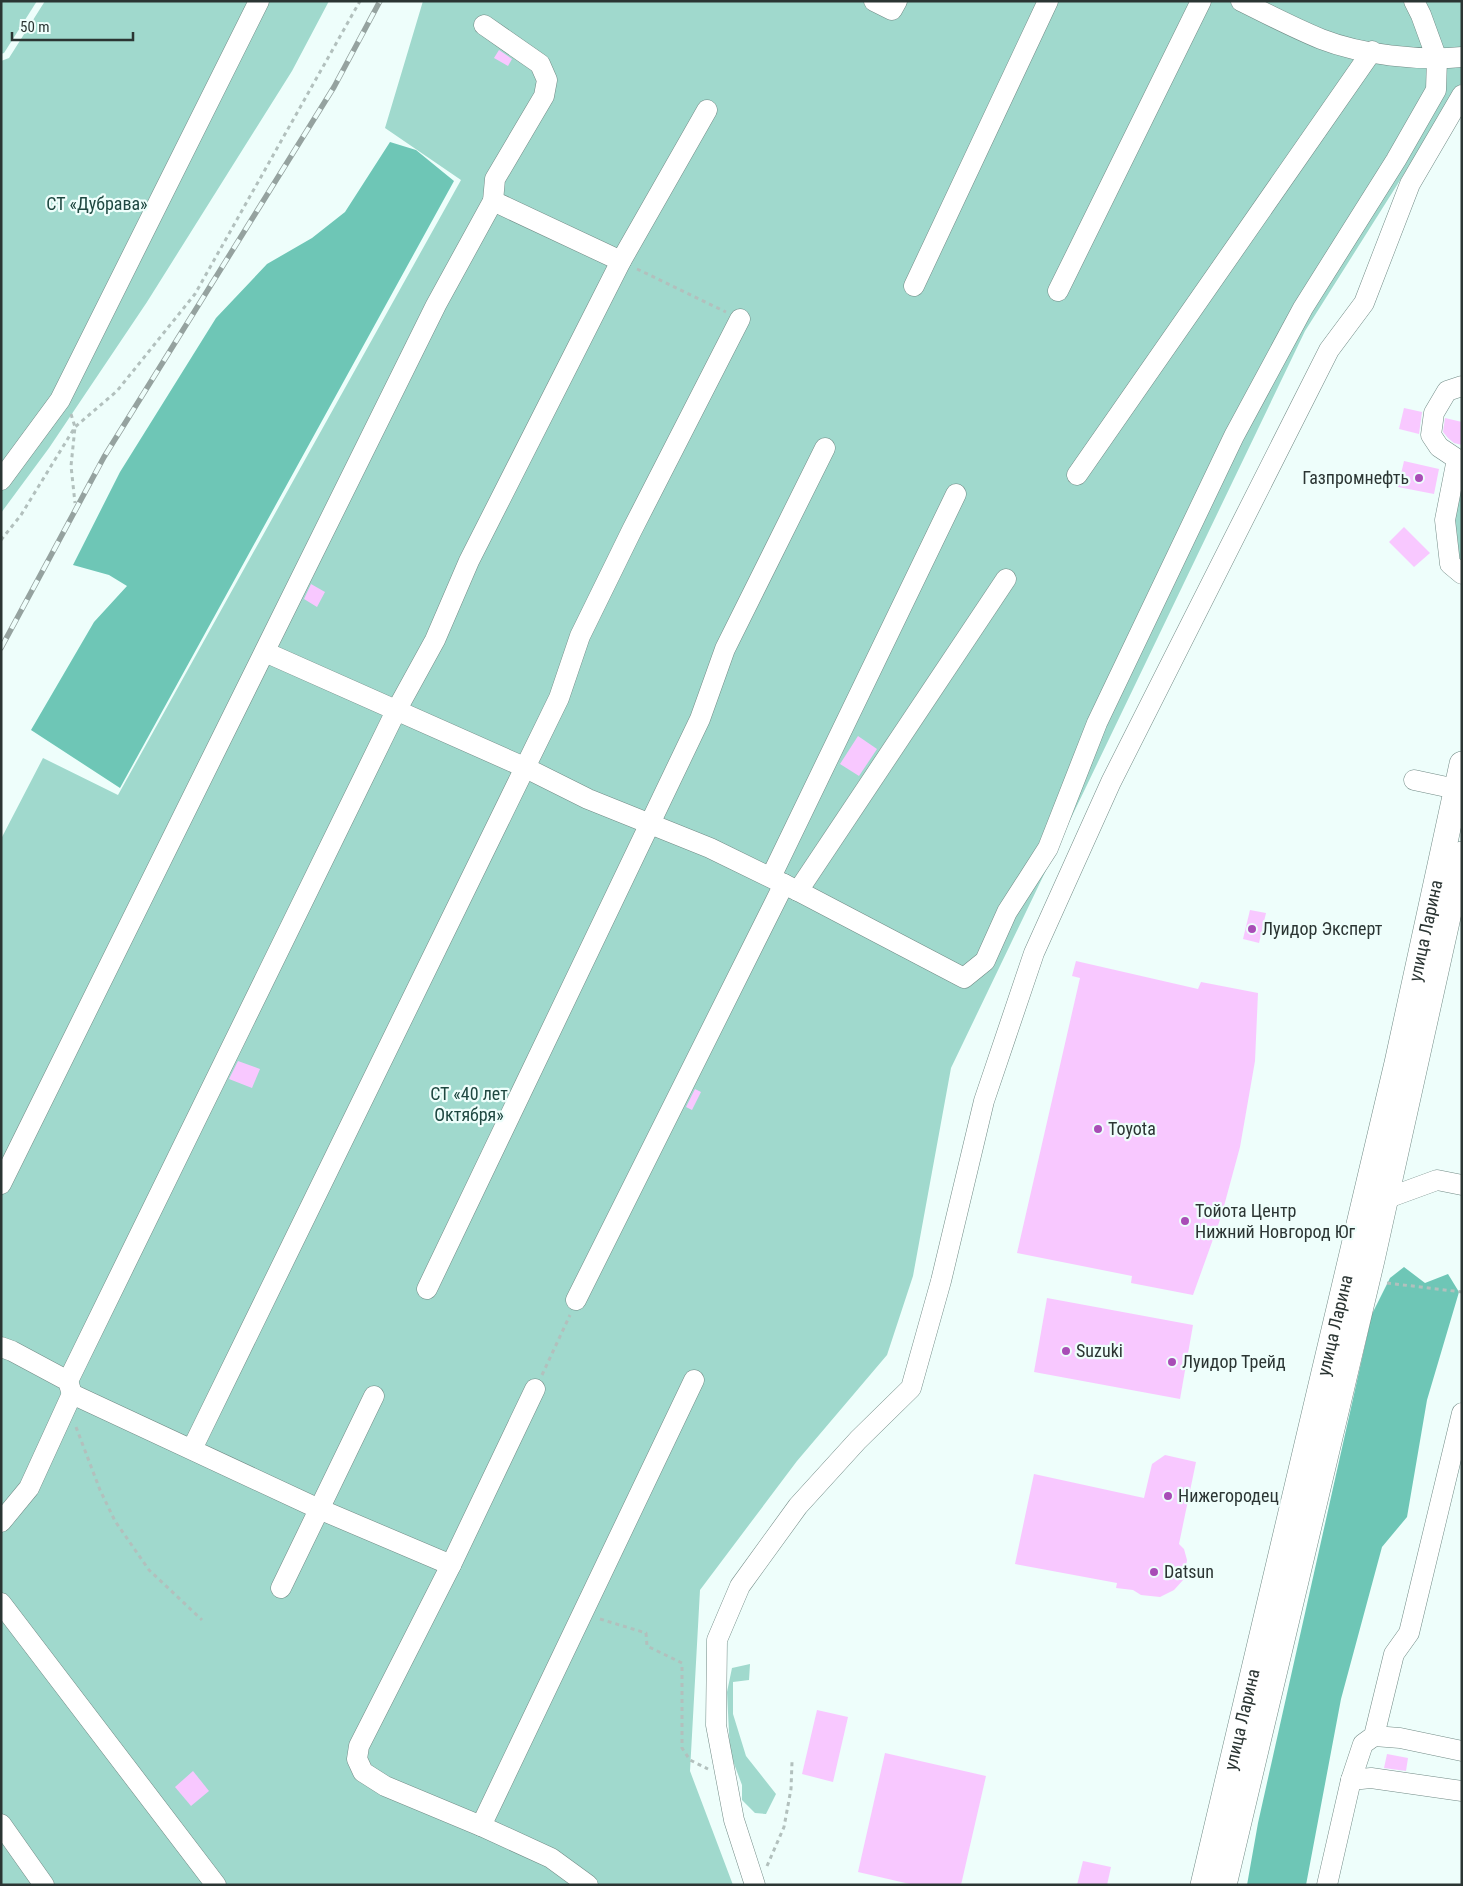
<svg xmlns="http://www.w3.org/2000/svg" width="1463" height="1886" viewBox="0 0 1463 1886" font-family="'Roboto Condensed',sans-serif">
	<rect width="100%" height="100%" fill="#eefefb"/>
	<g fill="#a0d9cd">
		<polygon points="1,1 37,1 4,53 1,54"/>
		<polygon points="45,1 329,1 292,71 147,302 49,448 1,513 1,61 9,58"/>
		<polygon points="423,1 1462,1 1462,82 1305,331 951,1068 913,1276 887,1355 797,1461 700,1590 690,1771 733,1885 1,1885 1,839 43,758 118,795 461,180 385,128"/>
		<polygon points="1462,468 1462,562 1458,559 1453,504"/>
		<polygon points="750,1664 749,1680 733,1682 733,1714 746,1756 776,1794 766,1814 755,1813 742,1800 742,1785 730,1753 727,1692 732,1668"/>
	</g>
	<g fill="#6ec6b6">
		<polygon points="390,142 416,150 454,181 120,788 31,730 94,622 127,586 109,575 73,565 120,472 216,318 267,264 312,238 345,212"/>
		<polygon points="1404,1267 1425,1283 1448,1274 1459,1292 1427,1400 1407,1517 1382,1547 1341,1699 1306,1885 1247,1885 1258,1823 1372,1314 1390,1278"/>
	</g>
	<g fill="#f8c8ff">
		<polygon points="499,50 512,59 508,66 494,58"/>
		<polygon points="1404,408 1422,412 1419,434 1399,429"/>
		<polygon points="1445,418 1462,422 1462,445 1454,443 1448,438 1443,432"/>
		<polygon points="1404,461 1439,469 1434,494 1398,487"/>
		<polygon points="1404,527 1430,553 1414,567 1389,542"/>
		<polygon points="311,584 325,592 317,607 304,599"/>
		<polygon points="858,736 877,749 859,776 840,764"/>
		<polygon points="1250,910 1266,913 1259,943 1243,939"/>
		<polygon points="1076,961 1198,989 1201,982 1258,993 1255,1061 1240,1147 1221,1217 1193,1295 1131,1283 1132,1276 1017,1253 1080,978 1072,976"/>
		<polygon points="238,1061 260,1069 252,1088 229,1079"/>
		<polygon points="695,1089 701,1092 692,1110 686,1107"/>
		<polygon points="1047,1298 1193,1325 1180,1399 1034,1372"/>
		<polygon points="1165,1455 1196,1462 1179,1544 1184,1549 1187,1560 1184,1579 1174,1590 1160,1597 1141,1595 1133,1590 1116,1588 1117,1583 1015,1564 1034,1474 1144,1498 1152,1464"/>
		<polygon points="817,1710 848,1717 833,1782 802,1774"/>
		<polygon points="885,1753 986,1776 961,1885 914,1885 858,1872"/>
		<polygon points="1387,1754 1408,1758 1406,1771 1384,1768"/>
		<polygon points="193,1771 209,1791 191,1806 175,1787"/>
		<polygon points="1083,1861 1111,1867 1107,1885 1077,1885"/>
	</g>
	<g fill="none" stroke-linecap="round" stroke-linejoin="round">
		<defs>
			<g id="minor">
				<polyline points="874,1 892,10 897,1"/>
				<path d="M1241,1c26,13 53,27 80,38 41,16 98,22 141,18"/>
				<polyline points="493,201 621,261"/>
				<polyline points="914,286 1048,1"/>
				<polyline points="1058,291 1201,1"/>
				<polyline points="1462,386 1447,391 1434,413 1431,435 1439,447 1457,459 1445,520 1450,564 1462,574"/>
				<polyline points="1077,475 1372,51"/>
				<polyline points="1,480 60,400 259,1"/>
				<polyline points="265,652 524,767 588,799 710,848 798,891 964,978 985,961 1007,912 1048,848 1097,723 1234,436 1303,308 1396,160 1436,90 1437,59 1421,15 1414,1"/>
				<polyline points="1414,780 1456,789"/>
				<polyline points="771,877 956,494"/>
				<polyline points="798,891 1006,579"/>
				<polyline points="1,1184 436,305 493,201 495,179 544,96 547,80 540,64 484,25"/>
				<polyline points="1385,1199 1437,1180 1462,1185"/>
				<polyline points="427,1289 700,719 725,649 825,448"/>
				<polyline points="576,1300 784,884"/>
				<polyline points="1,1347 12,1351 68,1381 72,1394 319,1509 451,1565"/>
				<polyline points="68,1381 396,711 435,640 469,561 621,261 707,110"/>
				<polyline points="535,1389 451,1565 359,1746 357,1759 363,1772 385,1786 481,1826 694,1380"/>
				<polyline points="192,1449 559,698 580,636 632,530 740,319"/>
				<polyline points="1,1522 29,1488 72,1394"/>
				<polyline points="281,1588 374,1396"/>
				<polyline points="1,1603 216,1885"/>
				<polyline points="1374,1736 1400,1738 1462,1751"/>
				<polyline points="1351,1780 1371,1778 1462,1791"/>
				<polyline points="1,1824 44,1885"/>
				<polyline points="481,1826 551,1858 588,1885"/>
				<polyline points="755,1885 734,1820 716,1725 717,1640 740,1586 798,1506 858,1440 911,1388 941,1281 984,1101 1034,953 1111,782 1329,350 1364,303 1410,184 1462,95"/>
				<polyline points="1327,1885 1351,1780 1363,1744 1374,1736 1394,1654 1409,1633 1462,1413"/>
			</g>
			<g id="major">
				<path id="s1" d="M1203,1885l194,-822 65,-299"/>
				<polyline points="1224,1885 1372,1260 1462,854"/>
			</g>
		</defs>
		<use href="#minor" stroke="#728b86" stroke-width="21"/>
		<use href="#major" stroke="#728b86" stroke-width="26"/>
		<g stroke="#b2c0bd" stroke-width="3" stroke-dasharray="4 4" stroke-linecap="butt">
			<polyline points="637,269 726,312"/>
			<polyline points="71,414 75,427 71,466 75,503"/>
			<polyline points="1,540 21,515 75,427 117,391 195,294 360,1"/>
			<polyline points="1387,1283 1462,1292"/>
			<polyline points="542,1375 570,1315"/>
			<polyline points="76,1427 100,1490 115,1521 149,1570 202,1620"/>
			<polyline points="600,1619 646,1633 647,1646 682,1663 682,1748 690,1760 708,1769"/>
			<polyline points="767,1866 784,1827 791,1789 792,1762"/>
		</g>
		<use href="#minor" stroke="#fff" stroke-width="20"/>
		<use href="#major" stroke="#fff" stroke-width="25"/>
		<defs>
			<polyline id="rail" points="1,648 104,457 334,87 380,1"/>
		</defs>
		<use href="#rail" stroke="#95a29f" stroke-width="5.5"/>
		<use href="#rail" stroke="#eefefb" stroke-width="4" stroke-dasharray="11" stroke-linecap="butt"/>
	</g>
	<g fill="#a84cb6" stroke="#eefefb" stroke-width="2">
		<circle cx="1419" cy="478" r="5"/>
		<circle cx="1252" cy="929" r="5"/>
		<circle cx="1098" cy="1129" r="5"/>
		<circle cx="1185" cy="1221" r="5"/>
		<circle cx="1066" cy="1351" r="5"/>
		<circle cx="1172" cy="1362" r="5"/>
		<circle cx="1168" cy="1496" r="5"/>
		<circle cx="1154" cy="1572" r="5"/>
	</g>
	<g text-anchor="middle" stroke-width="4.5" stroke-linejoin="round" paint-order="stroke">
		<g font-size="18" fill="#1f4841" stroke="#eefefb">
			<text x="97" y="210">СТ «Дубрава»</text>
			<text x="469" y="1100">СТ «40 лет<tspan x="469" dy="21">Октября»</tspan></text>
		</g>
		<g font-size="18" fill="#2b3533" stroke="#eefefb" text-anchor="start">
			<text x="1409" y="484" text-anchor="end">Газпромнефть</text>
			<text x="1262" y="935">Луидор Эксперт</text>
			<text x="1108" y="1135">Toyota</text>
			<text x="1195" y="1217">Тойота Центр<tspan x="1195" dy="21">Нижний Новгород Юг</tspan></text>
			<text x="1076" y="1357">Suzuki</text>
			<text x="1182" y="1368">Луидор Трейд</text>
			<text x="1178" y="1502">Нижегородец</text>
			<text x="1164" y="1578">Datsun</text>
		</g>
		<g font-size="18" fill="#2b3533" stroke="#eefefb">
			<text dy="6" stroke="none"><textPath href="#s1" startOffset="980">улица Ларина</textPath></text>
			<text dy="6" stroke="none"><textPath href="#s1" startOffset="575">улица Ларина</textPath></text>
			<text dy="6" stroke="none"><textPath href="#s1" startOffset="170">улица Ларина</textPath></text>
		</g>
	</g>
	<rect width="1463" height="1886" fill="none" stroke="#2b3533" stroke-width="5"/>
	<path d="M12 32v8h121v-8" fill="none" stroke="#2b3533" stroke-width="2.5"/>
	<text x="20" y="32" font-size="15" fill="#2b3533" stroke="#eefefb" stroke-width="4" paint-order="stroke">50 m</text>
</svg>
